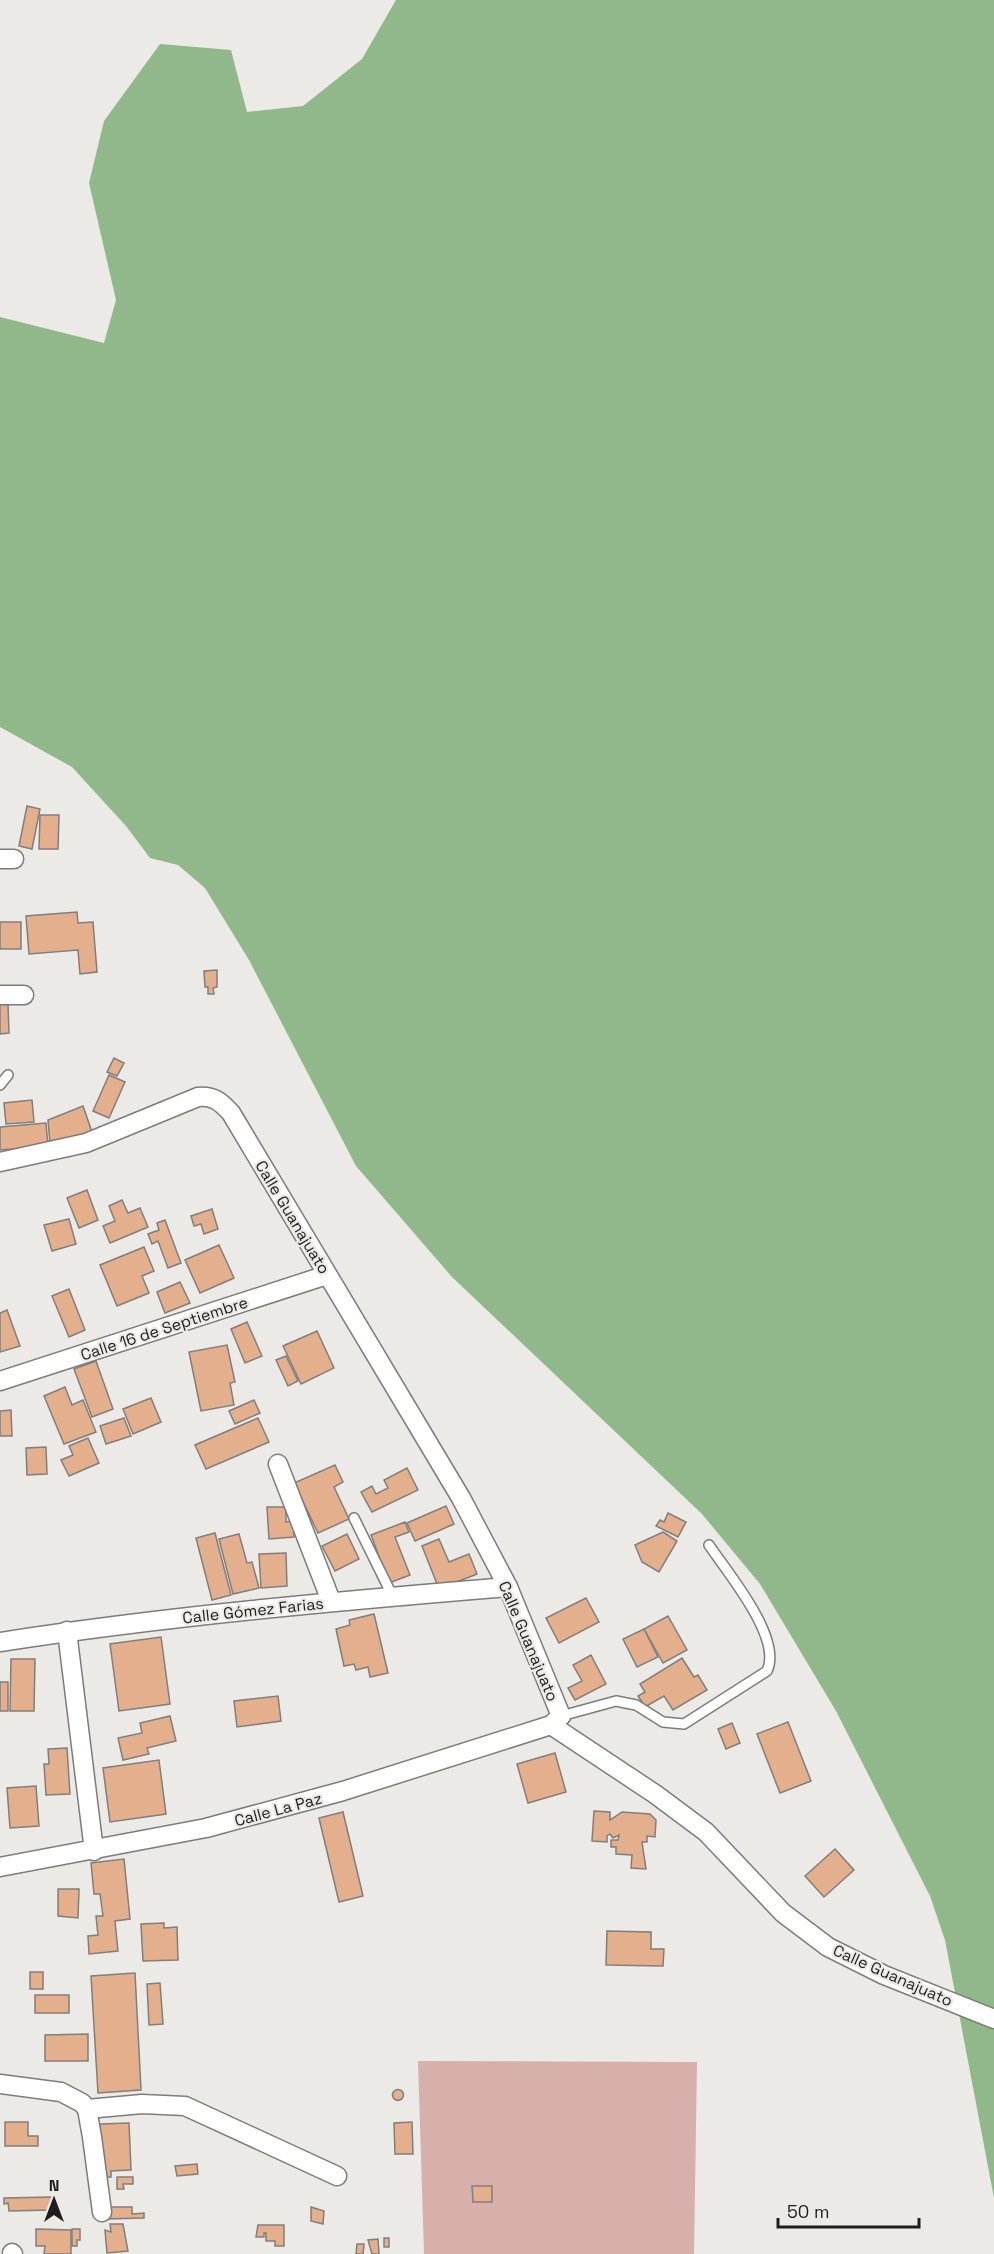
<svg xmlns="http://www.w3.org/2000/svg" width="994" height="2254" viewBox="0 0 994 2254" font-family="'Space Grotesk',sans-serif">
	<rect width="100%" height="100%" fill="#ebeae6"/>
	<polygon fill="#d7b0ab" points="418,2061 697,2062 694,2254 424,2254"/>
	<polygon fill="#90b88b" points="396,0 994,0 994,2198 945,1940 930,1896 836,1711 760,1584 702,1514 452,1277 356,1166 249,960 205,888 178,865 150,858 126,826 72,767 0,727 0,317 104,343 116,300 89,183 104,121 160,44 231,50 247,112 303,106 362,59"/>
	<g fill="#e3af8d" stroke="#817e7c" stroke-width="1.5">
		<polygon points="27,806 40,809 32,849 19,846"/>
		<polygon points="40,815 59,815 58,849 39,849"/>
		<polygon points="77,912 78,923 93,922 97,972 80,974 78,950 29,954 26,916"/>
		<rect x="0" y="922" width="21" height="27"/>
		<polygon points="217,970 217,987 213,988 214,994 208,994 208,987 205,987 204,971"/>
		<polygon points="0,1004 8,1005 9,1033 0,1034"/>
		<polygon points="114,1058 124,1063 117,1076 107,1072"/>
		<polygon points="109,1075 125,1082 109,1118 93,1111"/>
		<polygon points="32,1100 34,1122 6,1124 4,1103"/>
		<polygon points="83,1106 92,1132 50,1144 48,1120"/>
		<polygon points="46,1123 48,1146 0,1150 0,1127"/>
		<polygon points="87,1190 98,1220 79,1228 67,1198"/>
		<polygon points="122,1200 128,1213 140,1208 148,1227 110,1243 103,1226 115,1221 109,1206"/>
		<polygon points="212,1209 218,1229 204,1234 201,1224 194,1226 191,1216"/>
		<polygon points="69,1219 76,1244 52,1251 44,1225"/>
		<polygon points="165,1220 181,1263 168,1268 158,1241 152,1244 148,1234 159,1230 157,1223"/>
		<polygon points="219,1245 234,1278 200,1293 185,1260"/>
		<polygon points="144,1247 154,1271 142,1276 149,1293 117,1306 100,1265"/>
		<polygon points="180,1282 190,1303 165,1313 157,1292"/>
		<polygon points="69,1289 85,1330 69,1337 52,1296"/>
		<polygon points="7,1310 20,1346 0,1352 0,1313"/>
		<polygon points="247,1322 262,1356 245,1363 231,1329"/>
		<polygon points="317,1331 334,1368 301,1384 283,1346"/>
		<polygon points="227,1345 235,1382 230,1383 234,1405 201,1411 189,1352"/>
		<polygon points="286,1356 298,1381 288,1386 276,1360"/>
		<polygon points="96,1361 113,1409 92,1417 74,1369"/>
		<polygon points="65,1387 72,1405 83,1400 96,1432 64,1444 44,1396"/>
		<polygon points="151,1398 161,1422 133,1434 123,1409"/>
		<polygon points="254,1400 260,1413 235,1424 229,1411"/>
		<polygon points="11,1410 12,1436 0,1436 0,1411"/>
		<polygon points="124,1418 131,1436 106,1444 100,1426"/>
		<polygon points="258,1418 269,1442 206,1469 195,1445"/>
		<polygon points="88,1438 99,1463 69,1476 61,1460 73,1455 69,1446"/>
		<polygon points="46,1447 47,1474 27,1475 26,1448"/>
		<polygon points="335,1465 343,1482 334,1487 349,1519 318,1533 294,1483"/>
		<polygon points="407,1468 418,1490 372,1512 361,1492 372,1486 376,1494 388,1488 384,1480"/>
		<polygon points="446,1506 454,1524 415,1541 407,1523"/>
		<polygon points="267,1507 286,1507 286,1522 293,1521 294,1537 269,1539"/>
		<polygon points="668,1513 686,1522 678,1537 656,1526 660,1520 664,1522"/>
		<polygon points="405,1522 409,1532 395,1537 410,1575 389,1583 371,1535"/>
		<polygon points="663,1532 677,1541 659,1572 642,1562 635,1545"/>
		<polygon points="215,1533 231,1595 212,1600 196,1538"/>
		<polygon points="239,1534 247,1563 252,1562 259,1588 233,1594 219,1539"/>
		<polygon points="347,1534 359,1559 335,1571 322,1546"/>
		<polygon points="439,1539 449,1562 469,1554 477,1574 439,1589 422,1546"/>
		<polygon points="286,1553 287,1586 261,1588 259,1554"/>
		<polygon points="586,1598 599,1622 559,1643 546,1618"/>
		<polygon points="374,1614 388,1673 370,1677 368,1667 356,1670 354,1664 344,1666 336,1629 350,1625 349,1620"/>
		<polygon points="668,1616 687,1650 663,1663 644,1629"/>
		<polygon points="644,1629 658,1657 637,1667 623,1639"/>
		<polygon points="161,1637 170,1704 119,1711 110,1644"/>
		<polygon points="591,1655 606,1684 575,1700 568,1688 582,1681 573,1665"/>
		<polygon points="682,1658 694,1677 698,1675 707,1690 673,1710 664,1696 645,1707 638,1696 645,1692 640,1684"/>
		<polygon points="11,1659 35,1659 34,1711 10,1711"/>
		<rect x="0" y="1682" width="8" height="29"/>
		<polygon points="278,1696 281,1721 237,1727 234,1701"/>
		<polygon points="170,1716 176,1741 147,1748 149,1754 123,1760 118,1738 142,1733 140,1723"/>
		<polygon points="788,1722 811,1781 780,1793 757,1734"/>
		<polygon points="732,1723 740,1743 726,1749 718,1729"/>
		<polygon points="67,1748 70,1794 46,1795 44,1764 49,1764 48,1749"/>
		<polygon points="555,1753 566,1792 528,1803 517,1764"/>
		<polygon points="159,1760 166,1814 110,1822 103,1768"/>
		<polygon points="36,1786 39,1826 10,1828 7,1788"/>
		<polygon points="594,1811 610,1812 610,1820 622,1812 650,1814 656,1820 655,1837 647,1836 647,1842 642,1842 646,1869 631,1868 632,1855 616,1854 616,1847 611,1847 611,1840 618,1840 619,1835 613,1838 610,1834 607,1836 607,1842 592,1841"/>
		<polygon points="343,1812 363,1896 339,1902 319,1818"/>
		<polygon points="835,1849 854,1870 824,1897 805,1876"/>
		<polygon points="124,1859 130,1919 115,1921 118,1951 89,1954 88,1936 98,1935 96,1916 103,1916 100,1894 94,1894 91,1863"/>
		<polygon points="58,1889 79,1889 78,1918 58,1916"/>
		<polygon points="164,1923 164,1928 177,1927 178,1960 143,1961 141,1924"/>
		<polygon points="607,1931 651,1932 651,1949 664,1949 663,1966 606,1965"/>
		<rect x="30" y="1972" width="13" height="17"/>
		<polygon points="135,1973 141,2090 98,2093 91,1976"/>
		<polygon points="160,1983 163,2024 149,2025 147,1984"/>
		<rect x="35" y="1995" width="34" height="18"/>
		<polygon points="88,2034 88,2061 45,2061 45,2035"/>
		<circle cx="398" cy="2095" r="5.5"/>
		<polygon points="5,2122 28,2122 28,2136 38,2136 38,2146 5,2146"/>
		<polygon points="412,2122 413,2154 395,2154 394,2123"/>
		<polygon points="129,2123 131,2170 111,2171 111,2177 102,2177 100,2124"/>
		<polygon points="197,2164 198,2174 177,2176 175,2166"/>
		<polygon points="117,2177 133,2177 133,2184 123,2184 124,2189 117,2189"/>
		<polygon points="472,2186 492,2186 492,2202 473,2202"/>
		<polygon points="52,2197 52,2210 9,2211 8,2203 4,2204 4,2198"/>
		<polygon points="106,2207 132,2207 132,2214 144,2213 144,2218 106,2219"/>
		<polygon points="311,2207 324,2211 323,2224 311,2221"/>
		<polygon points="110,2224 123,2224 128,2251 107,2253 105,2230 111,2232"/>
		<polygon points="258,2225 284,2225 284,2246 275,2246 275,2241 266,2241 266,2233 264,2233 264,2237 256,2237"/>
		<polygon points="36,2229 71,2230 71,2254 44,2254 45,2246 36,2246"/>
		<polygon points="72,2229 80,2229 80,2240 77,2240 77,2246 72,2246"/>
		<rect x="384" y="2238" width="5" height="9"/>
		<polygon points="378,2239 379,2254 372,2254 368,2240"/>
		<polygon points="357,2244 364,2244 363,2254 356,2254"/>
	</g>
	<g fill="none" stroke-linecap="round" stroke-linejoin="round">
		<defs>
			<g id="service">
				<polyline points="0,1085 8,1075"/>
				<polyline points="354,1518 393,1597"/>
				<path d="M561,1716l55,-15 20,4 27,17 21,2 83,-53c16,-33 -40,-99 -58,-126"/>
			</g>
			<g id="minor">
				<polyline points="0,859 14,859"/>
				<polyline points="0,995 24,995"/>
				<path d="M0,1162l86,-19 112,-46c15,-2 23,5 33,16l230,385 47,89 53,129 -10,9 104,69 51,38 77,81 45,34 56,28 110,44"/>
				<polyline points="0,1381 327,1275"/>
				<polyline points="278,1464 331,1601"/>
				<polyline points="67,1631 94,1851"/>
				<path d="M0,1642c168,-26 338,-41 508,-55"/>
				<polyline points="0,1867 206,1828 343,1791 551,1725"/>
				<polyline points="0,2084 61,2092 82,2103 87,2109 92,2137 102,2212"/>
				<polyline points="87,2109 142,2104 185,2106 337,2176"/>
				<polyline points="12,2253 13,2254"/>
			</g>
		</defs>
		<use href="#service" stroke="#7d7c79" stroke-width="12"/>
		<use href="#minor" stroke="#7d7c79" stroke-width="21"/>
		<use href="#service" stroke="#fff" stroke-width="9"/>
		<use href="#minor" stroke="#fff" stroke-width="18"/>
	</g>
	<g text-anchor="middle" stroke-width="4.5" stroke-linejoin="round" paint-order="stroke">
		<g font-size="16" fill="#1e1e1d" stroke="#ebeae6">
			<text transform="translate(293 1217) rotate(59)" y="6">Calle Guanajuato</text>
			<text transform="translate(164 1328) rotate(-18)" y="6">Calle 16 de Septiembre</text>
			<text transform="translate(253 1610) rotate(-6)" y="6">Calle Gómez Farias</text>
			<text transform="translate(529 1641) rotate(67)" y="6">Calle Guanajuato</text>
			<text transform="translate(278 1809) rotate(-15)" y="6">Calle La Paz</text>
			<text transform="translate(893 1975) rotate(24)" y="6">Calle Guanajuato</text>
		</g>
	</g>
	<g transform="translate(54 2200)" stroke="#ebeae6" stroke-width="4.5" paint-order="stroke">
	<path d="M0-4.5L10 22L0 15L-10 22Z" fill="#1e1e1d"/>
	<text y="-9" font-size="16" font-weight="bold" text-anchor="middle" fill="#1e1e1d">N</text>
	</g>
	<path d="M778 2218v9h141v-9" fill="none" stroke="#1e1e1d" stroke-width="3"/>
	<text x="787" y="2218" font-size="18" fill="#1e1e1d" stroke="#ebeae6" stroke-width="4.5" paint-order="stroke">50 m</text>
</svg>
